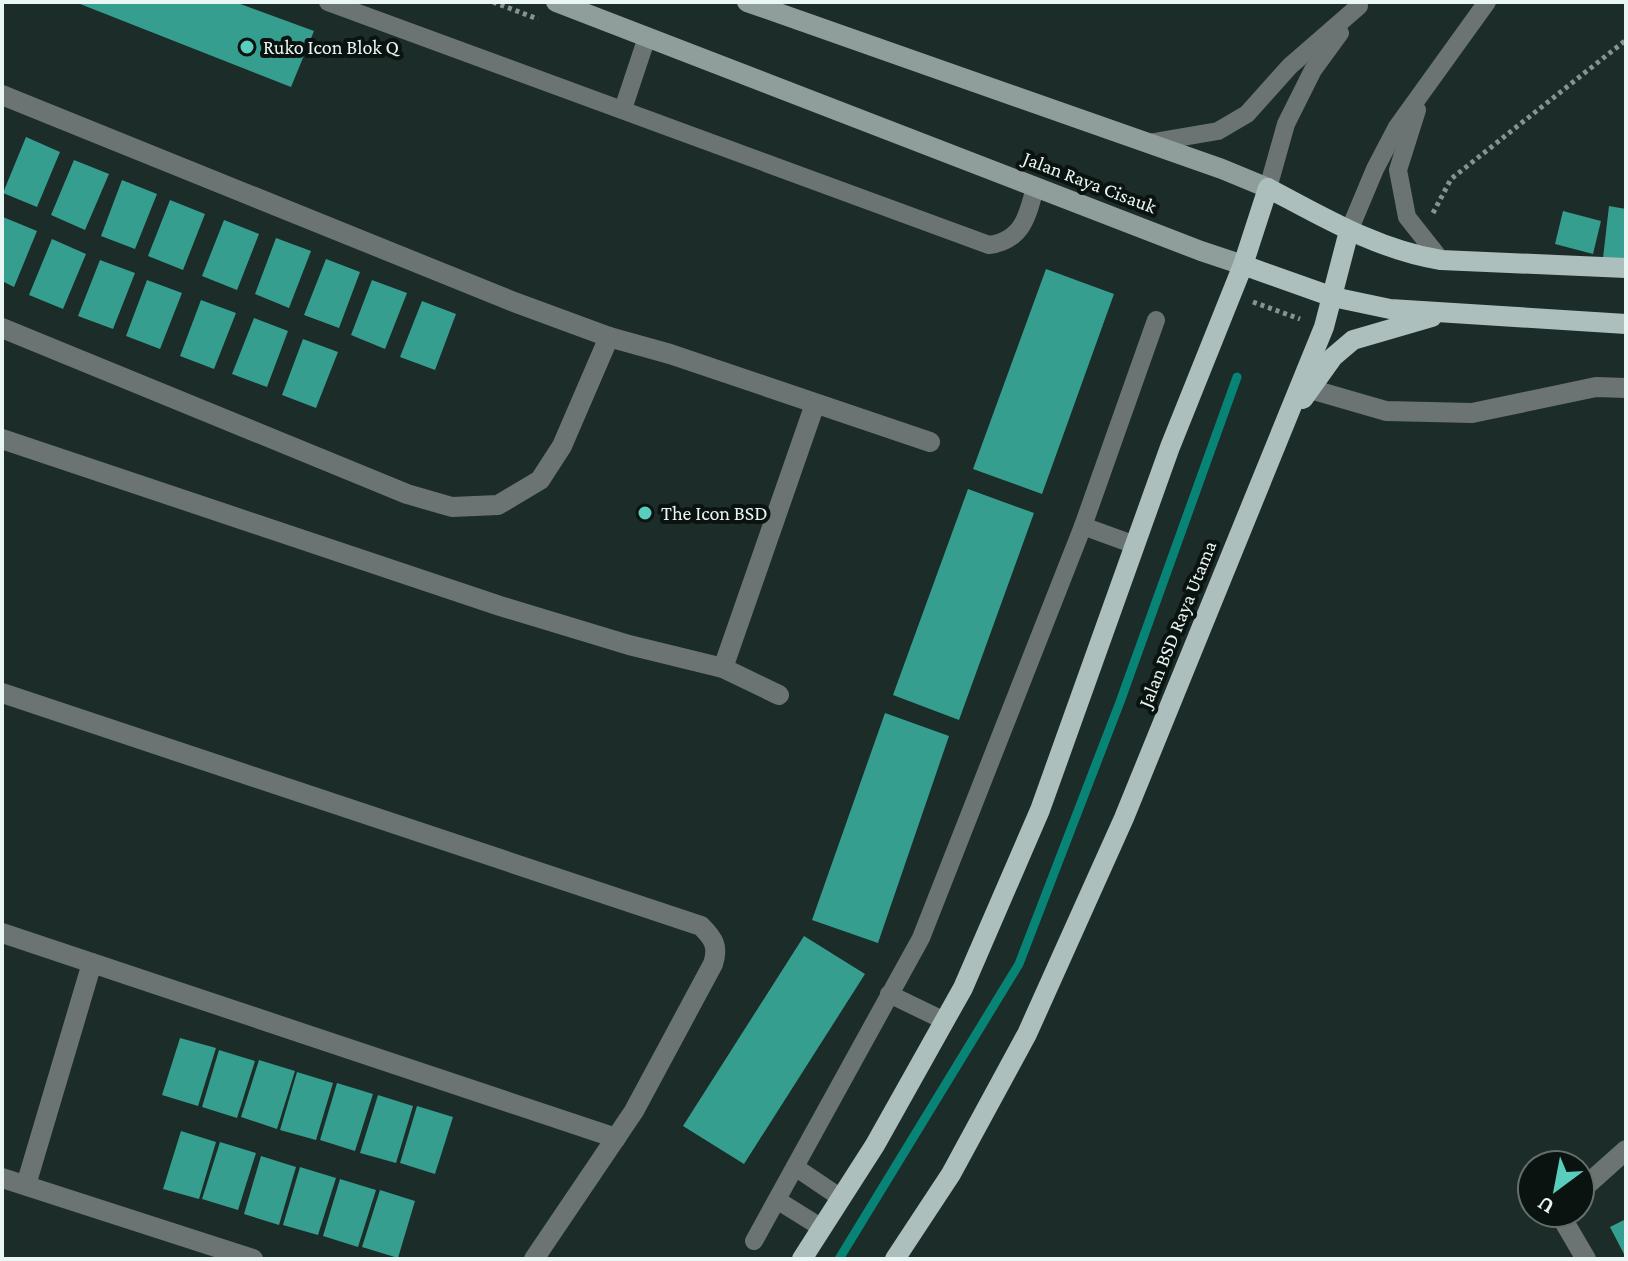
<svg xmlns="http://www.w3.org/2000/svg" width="1628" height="1261" viewBox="0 0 1628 1261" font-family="'Crimson Pro',serif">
	<rect width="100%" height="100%" fill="#1b2c29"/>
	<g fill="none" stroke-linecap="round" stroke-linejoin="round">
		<polyline stroke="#078476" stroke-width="9" points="839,1259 1019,964 1120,702 1237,377"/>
	</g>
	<g fill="#359e8f">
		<polygon points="75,2 235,2 314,31 291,87"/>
		<polygon points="26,137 60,152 37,207 3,193"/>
		<polygon points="74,160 109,174 85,230 51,215"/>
		<polygon points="122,180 157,194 135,249 101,236"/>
		<polygon points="170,200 205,214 183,270 148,256"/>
		<polygon points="1609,206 1626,209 1626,261 1603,258"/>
		<polygon points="1563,211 1601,221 1593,254 1555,244"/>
		<polygon points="3,217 37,231 14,287 2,281"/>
		<polygon points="224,220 259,234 237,290 202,276"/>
		<polygon points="276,238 311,251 289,308 255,294"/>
		<polygon points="52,239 86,254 63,309 29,295"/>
		<polygon points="326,259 360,272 339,328 304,315"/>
		<polygon points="100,260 135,273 113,329 78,316"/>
		<polygon points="1046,269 1114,294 1042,494 973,469"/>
		<polygon points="147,280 182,293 160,349 126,336"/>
		<polygon points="372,280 407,293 385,349 351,335"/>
		<polygon points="201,300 236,313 214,369 180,356"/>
		<polygon points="422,301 456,314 435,370 400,357"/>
		<polygon points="254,318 288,331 267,387 232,374"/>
		<polygon points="303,339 338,352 316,408 282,395"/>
		<polygon points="968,489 1034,513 959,720 893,695"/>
		<polygon points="885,713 949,736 878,943 812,920"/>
		<polygon points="804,936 865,974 744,1164 683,1126"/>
		<polygon points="180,1038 216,1048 198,1106 162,1095"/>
		<polygon points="219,1050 255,1061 237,1118 202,1107"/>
		<polygon points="259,1060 295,1071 277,1129 241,1117"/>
		<polygon points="297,1072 333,1083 316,1140 280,1130"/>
		<polygon points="337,1083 373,1094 355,1151 320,1140"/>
		<polygon points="378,1095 413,1106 396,1163 360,1153"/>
		<polygon points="417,1106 453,1117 435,1174 400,1163"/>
		<polygon points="181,1131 216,1142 199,1199 163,1189"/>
		<polygon points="220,1142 256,1153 238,1210 202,1199"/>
		<polygon points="261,1156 296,1167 279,1225 244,1214"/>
		<polygon points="300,1167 336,1178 318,1235 283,1225"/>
		<polygon points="340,1179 376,1190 358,1247 323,1236"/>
		<polygon points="380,1190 415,1201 398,1258 362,1247"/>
		<polygon points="1626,1219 1626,1258 1610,1227"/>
	</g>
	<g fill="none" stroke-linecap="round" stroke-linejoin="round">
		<g stroke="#869491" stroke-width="5" stroke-dasharray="4 4" stroke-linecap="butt">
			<polyline points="493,2 538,19"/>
			<polyline points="1433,213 1451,179 1626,40"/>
			<polyline points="1253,302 1300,319"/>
		</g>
		<g stroke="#6b7472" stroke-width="18">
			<path d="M328,2l661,243c33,-4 39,-29 46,-58"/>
			<polyline points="623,109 647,37"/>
			<polyline points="1417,110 1398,170 1407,217 1441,260"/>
			<polyline points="1148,143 1218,131 1247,114 1290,66 1359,6"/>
			<polyline points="1268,188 1286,124 1313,70 1340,33"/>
			<polyline points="1349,231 1375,169 1397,127 1487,2"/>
			<polyline points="1135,545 1083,526 1156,320"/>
			<polyline points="889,994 945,1021"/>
			<polyline points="795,1167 841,1198"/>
			<polyline points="777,1200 822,1228"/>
			<polyline points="754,1241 921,938 1083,526"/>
		</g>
		<g stroke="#6b7472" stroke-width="20">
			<polyline points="2,95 514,302 609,337 670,354 930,442"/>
			<polyline points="2,328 407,494 452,507 498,505 540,480 562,446 609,337"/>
			<polyline points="1310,389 1386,411 1472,413 1596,387 1626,388"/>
			<polyline points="2,439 500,606 629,645 723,668 779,695"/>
			<polyline points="723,668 815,404"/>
			<path d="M2,693l699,233c12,12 18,20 12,38l-79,147 -100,148"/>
			<polyline points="2,933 616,1138"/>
			<polyline points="2,1178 253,1259"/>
			<polyline points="26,1185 92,963"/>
			<polyline points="1580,1191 1626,1150"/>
			<polyline points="1559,1213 1586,1259"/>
		</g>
		<g stroke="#909e9b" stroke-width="20">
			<polyline points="556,2 1201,251 1243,265"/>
			<polyline points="747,2 1222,169 1268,188"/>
		</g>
		<g stroke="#adbfbc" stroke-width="20">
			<polyline points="1243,265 1333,297 1390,309 1626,324"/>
			<polyline points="1303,399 1333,357 1353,340 1432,317"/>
			<path d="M802,1259l73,-114 88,-157 77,-178 130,-363 73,-182 25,-77c55,29 110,62 173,72l185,8"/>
			<polyline points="895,1259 951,1174 1027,1034 1124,818 1324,327 1349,231"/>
		</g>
	</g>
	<g fill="#5acebc" stroke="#0b1311" stroke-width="3">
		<circle cx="247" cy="47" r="8"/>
		<circle cx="645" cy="513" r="8"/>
	</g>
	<g text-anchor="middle" stroke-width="8" stroke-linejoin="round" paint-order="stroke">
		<g font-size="20" fill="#eaf6f3" stroke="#0b1311" text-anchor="start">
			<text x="263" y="54">Ruko Icon Blok Q</text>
			<text x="661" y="520">The Icon BSD</text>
		</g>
		<g font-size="20" fill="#eaf6f3" stroke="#0b1311">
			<text transform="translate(1090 182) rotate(21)" y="7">Jalan Raya Cisauk</text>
			<text transform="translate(1177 624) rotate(-68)" y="7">Jalan BSD Raya Utama</text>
		</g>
	</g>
	<rect width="1628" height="1261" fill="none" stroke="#eaf6f3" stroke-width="8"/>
	<g transform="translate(1556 1189) rotate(212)"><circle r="38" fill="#0b1311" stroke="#646e6b" stroke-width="2"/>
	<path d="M0-6L14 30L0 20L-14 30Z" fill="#5acebc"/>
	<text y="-12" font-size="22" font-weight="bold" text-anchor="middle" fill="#eaf6f3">U</text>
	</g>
</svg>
